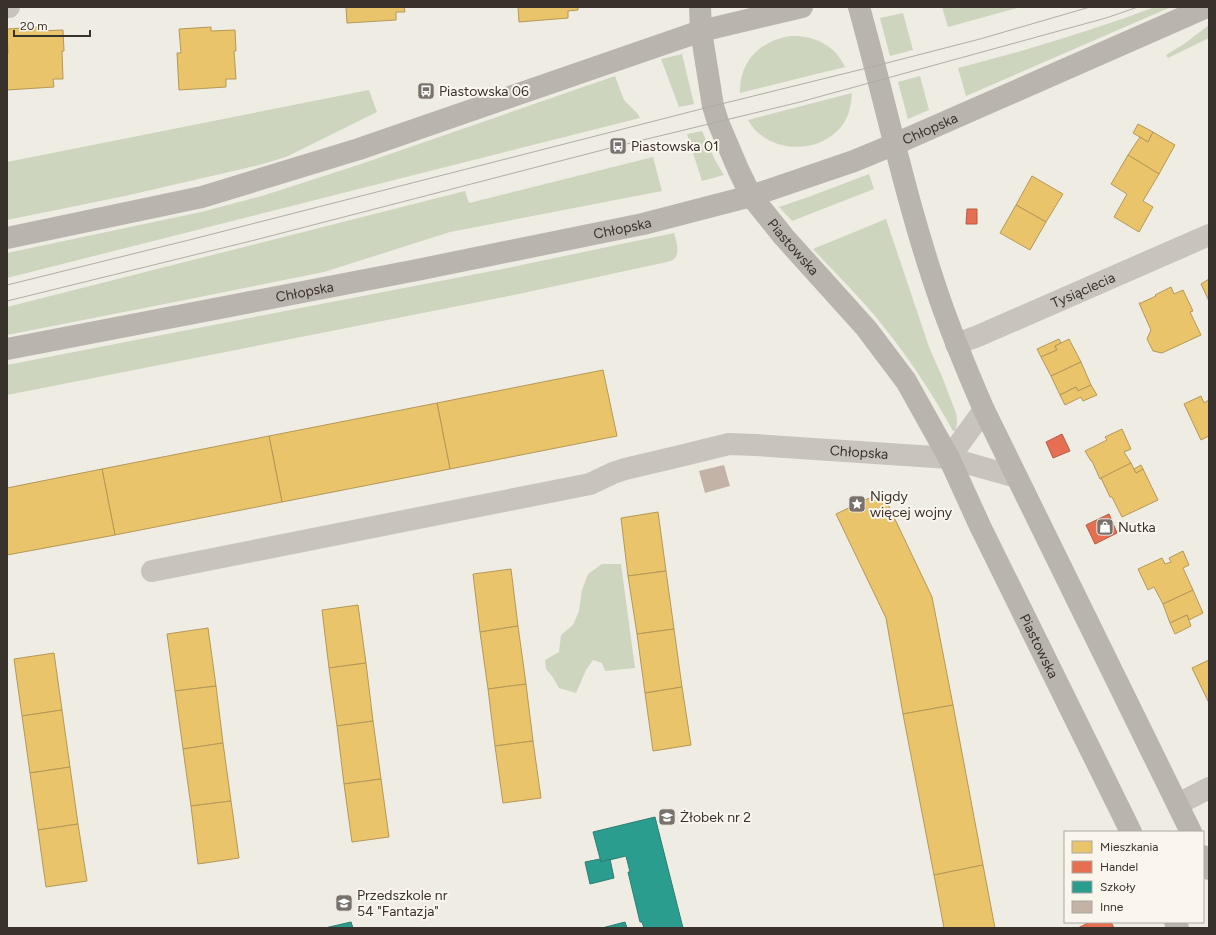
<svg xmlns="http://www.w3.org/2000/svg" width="1216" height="935" viewBox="0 0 1216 935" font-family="Figtree,sans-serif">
	<rect width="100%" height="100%" fill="#efece4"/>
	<g fill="#cdd5bf">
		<polygon points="942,7 1021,7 948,27"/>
		<path d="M1155,7h16l-205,89 -8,-28c67,-17 132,-37 197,-61z"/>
		<polygon points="903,13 913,50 890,56 880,18"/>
		<polygon points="1209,25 1209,38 1168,58 1166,55 1184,44"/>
		<path d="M790,36c24,-1 45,9 55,31l-105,26c-1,-32 20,-52 50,-57z"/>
		<polygon points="682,54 694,104 679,107 661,59"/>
		<polygon points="615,76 624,100 638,114 640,118 7,278 7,253 201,212 265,195 361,164"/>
		<polygon points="920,76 929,110 908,119 898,82"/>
		<polygon points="369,90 377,112 286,157 259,165 125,196 7,220 7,162"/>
		<path d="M852,93c-1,15 -4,29 -16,39 -25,24 -72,18 -88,-12z"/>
		<polygon points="702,131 715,160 724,175 702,181 687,134"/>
		<polygon points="653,157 662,191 450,232 324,272 185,300 7,335 7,307 465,191 469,203"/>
		<polygon points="869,174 874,189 792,221 779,207 811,196"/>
		<path d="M886,219l43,128 14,32 13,34 1,8 -1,10h-3c-18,-33 -39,-65 -62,-95 -23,-31 -52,-59 -78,-87z"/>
		<path d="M674,233c2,7 7,21 -1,27 -2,1 -4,1 -6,2l-163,35 -497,98v-30l505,-98z"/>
		<polygon points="602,564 621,564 635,668 605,671 602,663 593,660 586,670 576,693 559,688 552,676 546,669 545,660 559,652 561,635 573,625 579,611 582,590 588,574"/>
	</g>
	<g fill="#e9c46a" stroke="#b49857">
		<polygon points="346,7 404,7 405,12 396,12 396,20 347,23"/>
		<polygon points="518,7 578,7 578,10 568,11 568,18 519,22"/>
		<polygon points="39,27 39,31 63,30 64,51 62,51 63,79 53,79 54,87 7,90 7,53 8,53 7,29"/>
		<polygon points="211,27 211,31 235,30 236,51 234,51 236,79 226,79 226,87 179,90 177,53 181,53 179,29"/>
		<polygon points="1138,124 1153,132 1148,142 1133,133"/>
		<polygon points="1153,132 1175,145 1159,174 1128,155 1140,137 1148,142"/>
		<polygon points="1128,155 1159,174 1143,201 1153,207 1139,232 1114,217 1127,194 1111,184"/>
		<polygon points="1032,176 1063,194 1046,222 1016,205"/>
		<polygon points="1016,205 1046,222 1030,250 1000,233"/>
		<polygon points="1209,279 1209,301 1201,284"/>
		<polygon points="1171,287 1174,294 1183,290 1193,311 1190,312 1201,335 1162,353 1153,351 1147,339 1151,330 1139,303 1141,303 1156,296 1155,295"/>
		<polygon points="1059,339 1061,343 1055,346 1057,350 1041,357 1037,349"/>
		<polygon points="1069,339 1081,362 1051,376 1041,357 1057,350 1055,346"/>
		<polygon points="1081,362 1091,385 1078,391 1076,387 1060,395 1051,376"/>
		<polygon points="603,370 617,436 450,469 437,403"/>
		<polygon points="1091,385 1097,395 1083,401 1081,397 1065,405 1060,395 1076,387 1078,391"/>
		<polygon points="1201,396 1204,403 1209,400 1209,436 1201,440 1184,404"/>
		<polygon points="437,403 450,469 282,502 269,436"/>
		<polygon points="1122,429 1131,449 1124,452 1131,463 1100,479 1092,461 1091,461 1085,451 1107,440 1105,437"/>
		<polygon points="269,436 282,502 115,535 102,469"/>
		<polygon points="1131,463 1136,473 1143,469 1158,500 1122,517 1112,497 1110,497 1101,478"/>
		<polygon points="1141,465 1143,469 1136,473 1134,469"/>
		<polygon points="102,469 115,535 7,555 7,488"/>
		<polygon points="882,492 932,597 953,705 903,714 886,618 836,514"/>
		<polygon points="658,512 666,571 628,576 621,518"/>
		<polygon points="1183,551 1189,565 1183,568 1193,590 1163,604 1154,587 1148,590 1138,569 1162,558 1165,564 1171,562 1169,558"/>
		<polygon points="511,569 518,626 480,632 473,574"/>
		<polygon points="666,571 674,629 637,634 628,576"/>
		<polygon points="1193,590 1203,613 1189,620 1187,615 1170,623 1163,604"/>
		<polygon points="358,605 366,663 329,668 322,610"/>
		<polygon points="1187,615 1191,626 1175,634 1170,623"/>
		<polygon points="518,626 526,684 488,689 480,632"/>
		<polygon points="208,628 216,686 175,691 167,634"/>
		<polygon points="674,629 682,687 645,693 637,634"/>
		<polygon points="54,653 62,710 22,716 14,659"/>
		<polygon points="1209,660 1209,703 1192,668"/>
		<polygon points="366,663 373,721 337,726 329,668"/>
		<polygon points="526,684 533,741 495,746 488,689"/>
		<polygon points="216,686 223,743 183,749 175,691"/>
		<polygon points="682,687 691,745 653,751 645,693"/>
		<polygon points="953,705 983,865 934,875 903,714"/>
		<polygon points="62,710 70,767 30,773 22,716"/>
		<polygon points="373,721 381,779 344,784 337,726"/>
		<polygon points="533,741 541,798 503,803 495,746"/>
		<polygon points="223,743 231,801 191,806 183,749"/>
		<polygon points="70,767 78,824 38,830 30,773"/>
		<polygon points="381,779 389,837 352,842 344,784"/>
		<polygon points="231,801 239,858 198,864 191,806"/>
		<polygon points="78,824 87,881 46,887 38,830"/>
		<polygon points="983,865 995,928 944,928 934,875"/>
	</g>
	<g fill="#e76f51" stroke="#b35c46">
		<polygon points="967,209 977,209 977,224 966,224"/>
		<polygon points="1062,434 1070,451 1053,458 1046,442"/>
		<polygon points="1109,514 1117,533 1095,544 1086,525"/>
		<polygon points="1090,922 1111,922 1114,928 1078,928"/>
	</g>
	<g fill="#2a9d8f" stroke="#2e7d71">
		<polygon points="655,817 683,928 644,928 642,922 640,922 628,872 630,872 626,856 601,862 593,832"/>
		<polygon points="600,859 601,862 610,859 614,878 590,884 585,862"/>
		<polygon points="351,922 353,928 325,928"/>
		<polygon points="625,922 627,928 602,928"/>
	</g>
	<polygon fill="#c2b3a6" points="724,465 730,486 705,493 699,471"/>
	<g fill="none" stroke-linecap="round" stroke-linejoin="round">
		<g stroke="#c8c4bd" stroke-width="22">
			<polyline points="7,7 9,7"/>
			<path id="s1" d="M956,344l22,-8 231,-101"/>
			<polyline points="949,458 984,410"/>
			<path id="s2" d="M152,571l438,-87 23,-11 12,-4 51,-12 53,-13 27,1 193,13 67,19"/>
			<polyline points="1178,804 1209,788"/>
		</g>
		<g stroke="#b9b4ad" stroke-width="22">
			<path id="s3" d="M700,7l1,24 12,75 5,16 20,47 13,27 33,41 82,91 40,53 43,77 31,68 151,306"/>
			<path d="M859,7c27,97 47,195 80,290 13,38 29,76 45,113l207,422"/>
			<polyline points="7,238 202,197 359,149 701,31 802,7"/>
			<path id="s4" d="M7,349l410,-79 226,-46 108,-28 103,-35 41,-17 312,-137"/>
			<polyline points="1203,856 1209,869"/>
			<polyline points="1175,922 1178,928"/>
		</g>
		<g stroke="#b0aca7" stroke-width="1">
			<polyline points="7,285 189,240 713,106 875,66 980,39 1090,7"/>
			<polyline points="7,301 255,240 618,146 800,102 1106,18 1138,7"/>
		</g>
	</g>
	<defs>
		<symbol id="bus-square" viewBox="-11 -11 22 22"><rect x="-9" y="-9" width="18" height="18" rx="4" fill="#79726c" stroke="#faf6ed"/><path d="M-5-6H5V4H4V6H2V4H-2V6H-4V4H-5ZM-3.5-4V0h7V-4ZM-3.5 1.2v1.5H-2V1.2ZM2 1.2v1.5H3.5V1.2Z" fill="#fff"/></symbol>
		<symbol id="sight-square" viewBox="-11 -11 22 22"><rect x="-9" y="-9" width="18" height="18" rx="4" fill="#79726c" stroke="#faf6ed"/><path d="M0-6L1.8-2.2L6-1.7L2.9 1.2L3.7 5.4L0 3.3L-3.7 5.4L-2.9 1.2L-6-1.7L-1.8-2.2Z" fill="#fff"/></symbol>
		<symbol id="shop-square" viewBox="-11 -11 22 22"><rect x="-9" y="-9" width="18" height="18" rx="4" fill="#79726c" stroke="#faf6ed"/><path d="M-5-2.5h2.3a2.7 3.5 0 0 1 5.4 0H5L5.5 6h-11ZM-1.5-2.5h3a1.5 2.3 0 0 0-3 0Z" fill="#fff"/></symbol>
		<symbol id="school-square" viewBox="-11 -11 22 22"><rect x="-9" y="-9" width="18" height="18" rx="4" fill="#79726c" stroke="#faf6ed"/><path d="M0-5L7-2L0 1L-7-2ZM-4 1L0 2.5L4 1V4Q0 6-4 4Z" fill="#fff"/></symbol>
	</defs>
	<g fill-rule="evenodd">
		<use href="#bus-square" x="416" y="81" width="20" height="20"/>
		<use href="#bus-square" x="608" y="136" width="20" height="20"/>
		<use href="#sight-square" x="847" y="494" width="20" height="20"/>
		<use href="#shop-square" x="1095" y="517" width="20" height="20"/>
		<use href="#school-square" x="657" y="807" width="20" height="20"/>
		<use href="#school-square" x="334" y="893" width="20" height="20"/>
	</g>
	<g text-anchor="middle" stroke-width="4" stroke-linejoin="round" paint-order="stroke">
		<g font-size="14" fill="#39312b" stroke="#faf6ed" text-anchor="start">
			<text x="439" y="96">Piastowska 06</text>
			<text x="631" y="151">Piastowska 01</text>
			<text x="870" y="501">Nigdy<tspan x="870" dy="16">więcej wojny</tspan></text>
			<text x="1118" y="532">Nutka</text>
			<text x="680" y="822">Żłobek nr 2</text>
			<text x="357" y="900">Przedszkole nr<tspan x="357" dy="16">54 "Fantazja"</tspan></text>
		</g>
		<g font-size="14" fill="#39312b" stroke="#faf6ed">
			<text dy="5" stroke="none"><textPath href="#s4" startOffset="951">Chłopska</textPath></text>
			<text dy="5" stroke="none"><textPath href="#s4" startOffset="627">Chłopska</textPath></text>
			<text dy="5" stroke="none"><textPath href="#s3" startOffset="264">Piastowska</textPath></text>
			<text dy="5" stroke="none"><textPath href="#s1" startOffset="138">Tysiąclecia</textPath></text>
			<text dy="5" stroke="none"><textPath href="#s4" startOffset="303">Chłopska</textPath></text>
			<text dy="5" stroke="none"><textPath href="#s2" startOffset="722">Chłopska</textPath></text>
			<text dy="5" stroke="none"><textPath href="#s3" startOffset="736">Piastowska</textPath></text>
		</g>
	</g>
	<rect width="1216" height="935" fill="none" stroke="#39312b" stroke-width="16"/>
	<rect x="1064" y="831" width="140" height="92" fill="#faf6ed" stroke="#ada79f"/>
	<rect x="1072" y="841" width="20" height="12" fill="#e9c46a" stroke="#ada79f"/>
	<text x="1100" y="851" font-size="12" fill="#39312b">Mieszkania</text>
	<rect x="1072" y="861" width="20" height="12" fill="#e76f51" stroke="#ada79f"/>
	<text x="1100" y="871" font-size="12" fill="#39312b">Handel</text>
	<rect x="1072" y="881" width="20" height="12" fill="#2a9d8f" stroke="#ada79f"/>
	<text x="1100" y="891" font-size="12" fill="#39312b">Szkoły</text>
	<rect x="1072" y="901" width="20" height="12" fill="#c2b3a6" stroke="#ada79f"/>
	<text x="1100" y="911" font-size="12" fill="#39312b">Inne</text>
	<path d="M14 30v6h76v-6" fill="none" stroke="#39312b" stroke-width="2"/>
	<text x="20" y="30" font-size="12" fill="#39312b" stroke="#faf6ed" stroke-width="3" paint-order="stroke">20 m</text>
</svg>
